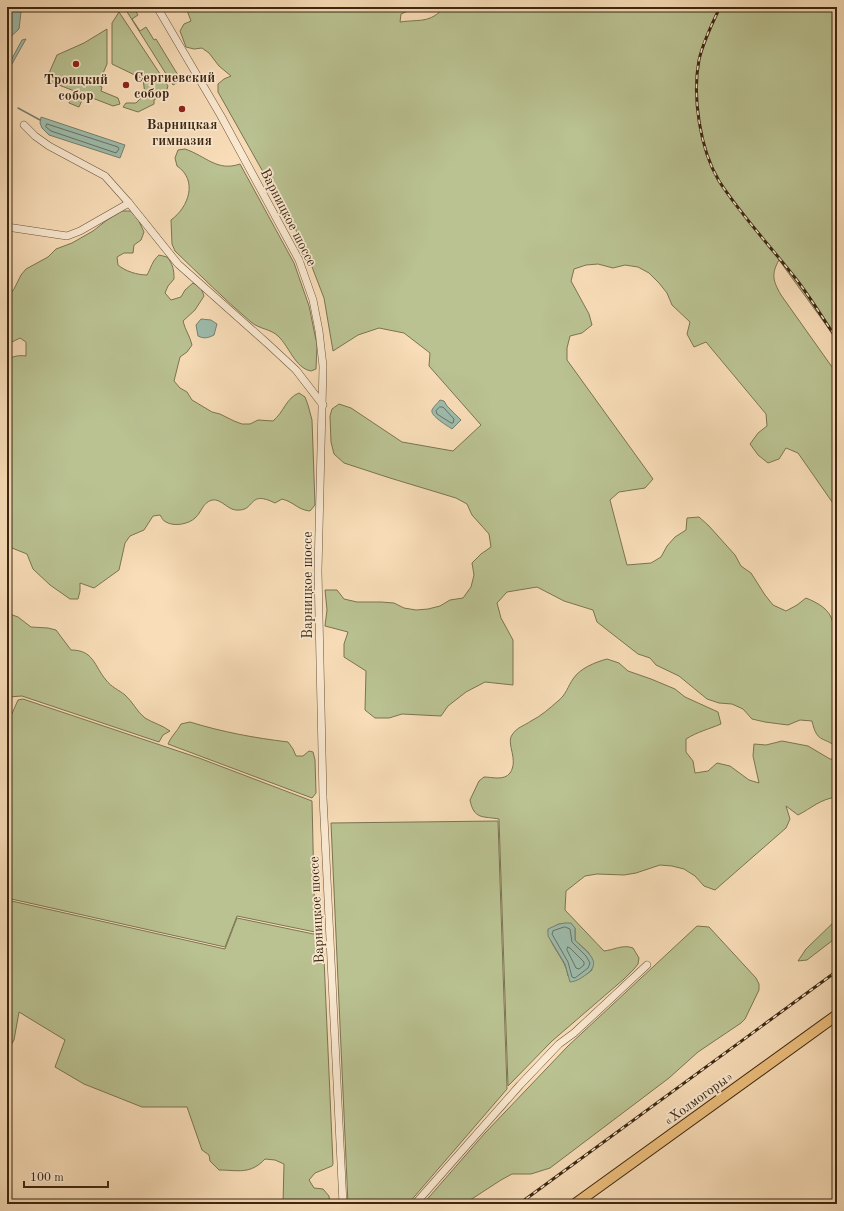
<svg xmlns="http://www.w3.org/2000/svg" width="844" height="1211" viewBox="0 0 844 1211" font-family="'Old Standard TT',serif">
	<rect width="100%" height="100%" fill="#f8ddb8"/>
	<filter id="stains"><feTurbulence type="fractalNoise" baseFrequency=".005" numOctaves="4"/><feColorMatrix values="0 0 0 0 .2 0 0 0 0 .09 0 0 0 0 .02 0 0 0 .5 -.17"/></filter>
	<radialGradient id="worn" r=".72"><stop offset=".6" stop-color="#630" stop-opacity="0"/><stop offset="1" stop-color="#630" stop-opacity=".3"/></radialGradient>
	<g fill="#bac292" stroke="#7b7452" fill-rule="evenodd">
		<polygon points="124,7 133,7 138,15 132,19 140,31 146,27 154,40 156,39 181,80 173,85"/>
		<path d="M187,7h239l-1,2 -17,2 -7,3 -1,8c20,-3 29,2 45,-15h392v333l-58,-80c-8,14 -6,21 2,35l56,79v135l-39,-56 -12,-5 -7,11 -11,4 -10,-8 -8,-11 8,-11 9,-7 -1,-12 -60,-72 -12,5 -7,-13 3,-12 -18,-17 -5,-12 -8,-10 -10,-10 -11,-6 -13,-2 -12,3 -15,-4 -12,1 -12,4 -3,12 18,33 3,11 -10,8 -12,3 -3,12v12l86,119 -8,9 -26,4 -9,8 17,65 24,-2 10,-6 6,-11 8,-9 11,-7 1,-12 12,-1 10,9 26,29 6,11 10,7 14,22 8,10 13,6 11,-6 9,-7c12,5 24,11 27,25 2,5 1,10 4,15v109c-15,-11 -20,-4 -25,-26l-12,-1 -12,5 -23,-3 -13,-3 -9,-10 -11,-5 -13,-1 -12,-4 -28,-23 -23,-11 -6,-7 -12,-4 -41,-32 -4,-12 -29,-9 -27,-14 -30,5 -10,11 4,15 12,22v45l-28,-3 -19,10 -18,14 -7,10 -39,-2 -13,4h-14l-10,-8 1,-39 -22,-14v-13l4,-12 -23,-6 2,-16 -2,-20h12l7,9 13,3h24l13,1 10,5 12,2 12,-1 12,-3 10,-6 13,-2 8,-11 3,-12 -2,-12 9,-9 10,-7 -2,-13 -17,-19 -5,-11 -11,-6 -66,-20 -46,-15 -10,-9 -3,-12 -1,-26 2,-7 7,-5 12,4 51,34 51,9 28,-26 -52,-59 1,-13 -26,-20 -25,-5 -21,7 -25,16 -9,-53 -22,-57 -84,-149v-8l6,-5 7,-3 -12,-10 -10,-13 -7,-5 -8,1 -8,-2 -6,-16 4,-7 7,-3 -3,-8z"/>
		<polygon points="119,12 168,86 166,92 154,100 154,104 138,112 123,107 126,103 136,103 145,94 143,79 112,64 112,23"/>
		<polygon points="107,29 107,64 98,85 102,87 101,91 118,98 120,104 113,106 46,80 57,55 84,43"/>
		<polygon points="72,94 83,98 79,107 69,103"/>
		<path d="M185,149c21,7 32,23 55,15l54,99 15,43 8,39 -1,24 -5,2c-16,-3 -22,-25 -33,-35 -7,-7 -19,-7 -27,-14 -26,-22 -51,-47 -76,-71l-3,-7 -1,-24c18,-13 27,-40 6,-54l-2,-8 3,-8z"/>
		<path d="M122,211h9l6,6 7,15 -3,8 -7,5 -1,8h-9l-7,4 1,8c7,6 19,10 29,10 4,-7 5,-14 12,-20l8,2c6,7 7,13 7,22l-6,7 -3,7 6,7 10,-3 4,-7 8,-7 8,5 3,8 -9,14 -12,11c2,9 7,15 9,24l-5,7 -7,5 -6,24 6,7 7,4 5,8 20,12 8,2 14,7 8,3h8l8,-4 15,1c11,-9 13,-23 26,-28l6,4 3,8 4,15 3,85 -5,6c-12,-1 -16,-9 -28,-12l-7,4c-26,-13 -20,6 -35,7 -12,2 -18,-12 -28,-10 -10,3 -10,12 -17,18 -6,6 -21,9 -29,4 -3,-1 -4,-4 -6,-7l-7,1 -9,14 -14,6 -5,7 -6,27 -25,18 -14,-5v8l-2,8h-8l-20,-14 -17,-16 -6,-15 -15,-6 -5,-7v-181c6,-4 12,-5 19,-4v-14l-6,-4 -8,4h-5v-7l5,-8 -5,-4v-25l7,-9 7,-14 5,-6 22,-12 8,-8 16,-6 21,-12 14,-11z"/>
		<path d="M7,613l11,4 13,10 17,1 8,2 15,20c23,0 23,16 35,30 5,7 13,10 19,15 8,7 12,17 20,23 8,5 17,7 25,13l-7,4 -4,7 -137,-46 -14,1 2,5 -3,4z"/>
		<path d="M607,659l12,4 9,8 23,8 24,10 10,8 33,15 3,12c-12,5 -24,8 -35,15v13l7,9 2,12 13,-2 9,-8 13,3 19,14 10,3 -6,-27 1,-12 12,1 16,-4 26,5 22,13 7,1v37c-17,2 -25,11 -39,18l-12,-9 4,13 -4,9 -71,62 -11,-4 -9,-10 -11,-7 -12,-3 -12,-1 -24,8 -12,2 -27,-1 -12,2 -19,15 -1,19 39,41c10,-1 19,-7 29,-3l6,10 -1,6 -4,5 -10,10 -72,62 -44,45 -9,-267c-16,-3 -25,1 -29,-19l9,-19 5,-4c8,0 20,4 26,-4 9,-13 -4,-29 2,-38 5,-8 12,-9 19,-14 10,-5 19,-13 27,-20 8,-6 10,-15 15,-22 7,-11 23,-17 34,-20zM559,924l16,4v12l14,13 3,17 -5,4 -19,2c-2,-17 -19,-30 -20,-46z"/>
		<polygon points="23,699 199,758 312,801 315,932 237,916 225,947 7,898 7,725 18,700"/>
		<path d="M190,722c32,10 65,16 98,20l5,7 3,7h7l6,-5 4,1 2,8 1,33 -4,5 -144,-54c3,-8 9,-12 13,-20z"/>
		<polygon points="498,821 507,1089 408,1204 348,1204 331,823"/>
		<path d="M7,900l218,49 12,-31 86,18 10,228 -1,2 -17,7 -6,7 5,8 9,1 6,7 1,8h-47l1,-40 -9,-4 -10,-1c-15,16 -27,11 -46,11l-9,-9 -1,-6 -7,-5 -15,-43h-45l-58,-23 -29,-17 10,-27 -46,-28 -5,28 -7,12z"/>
		<polygon points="837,919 837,937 807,960 798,961 806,949"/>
		<polygon points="697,926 709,927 756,978 759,984 759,990 745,1019 741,1023 698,1052 669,1078 550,1168 531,1174 512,1174 501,1180 464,1204 423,1204 485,1133 568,1046"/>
	</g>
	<g fill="#9dbcad" stroke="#76806f">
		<polygon points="7,7 29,7 21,12 19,29 7,40"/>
		<polygon points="26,39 8,71 7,73 7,66 9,64 22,40"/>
		<polygon points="41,117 125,145 120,158 49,135 42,128 40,123"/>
		<path d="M201,319l10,1 6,4 -3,11c-6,3 -10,4 -16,1l-2,-11z"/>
		<path d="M440,400l4,1 3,5 14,14 -9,9c-4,-3 -22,-13 -20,-19 1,-3 6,-7 8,-10z"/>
		<path d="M565,923h6l4,5v12c9,10 29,21 12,34 -6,4 -9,7 -17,8l-5,-18 -17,-28v-7l11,-5z"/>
	</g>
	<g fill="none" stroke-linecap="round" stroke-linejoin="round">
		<g stroke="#6c725f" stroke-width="1">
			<polygon points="47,124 118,147 119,149 116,153 51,131 46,127"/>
			<polygon points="440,407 443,407 454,419 453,423 451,423 437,414 436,411"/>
			<polygon points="565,927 570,929 572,942 586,956 590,963 588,968 575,978 572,977 568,962 552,934 553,931"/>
			<polygon points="568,947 570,948 584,962 584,965 579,969 576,968 567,950"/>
		</g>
		<polyline stroke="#76806f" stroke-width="1.5" points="18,108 40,120"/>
		<defs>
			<g id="minor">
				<polyline points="157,7 221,116 299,260 313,300 319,331 323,366 318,571 323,797 343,1204"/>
				<polyline points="24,125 35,136 49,146 105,176 129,203 178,264 268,344 296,370 323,405"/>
				<polyline points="7,227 67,236 80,231 129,203"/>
				<polyline points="415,1204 520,1085 559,1044 574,1033 647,965"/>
			</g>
			<polyline id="highway" points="575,1204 837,1015"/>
		</defs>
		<use href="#minor" stroke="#6b543b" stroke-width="8"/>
		<use href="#highway" stroke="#3c2711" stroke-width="12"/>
		<use href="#minor" stroke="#fae9d1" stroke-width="7"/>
		<use href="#highway" stroke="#ecbe7c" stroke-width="10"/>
		<defs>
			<g id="rail">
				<path d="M720,7c-8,17 -17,35 -21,53 -7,37 1,89 20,121 22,34 52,66 77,98 15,19 27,40 41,60"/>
				<polyline points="519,1204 837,971"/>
			</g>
		</defs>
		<use href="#rail" stroke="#3c2711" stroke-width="3"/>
		<use href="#rail" stroke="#fae9d1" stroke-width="1.5" stroke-dasharray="4.5" stroke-linecap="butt"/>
	</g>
	<g fill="#8f2418" stroke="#fae9d1" stroke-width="1.5">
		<circle cx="76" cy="64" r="4"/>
		<circle cx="126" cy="85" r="4"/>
		<circle cx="182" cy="109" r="4"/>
	</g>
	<g text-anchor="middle" stroke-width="3.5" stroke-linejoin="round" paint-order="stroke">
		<g font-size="14" font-weight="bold" fill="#3c2711" stroke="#fae9d1">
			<text x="134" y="82" text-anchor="start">Сергиевский<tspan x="134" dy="16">собор</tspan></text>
			<text x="76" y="84">Троицкий<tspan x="76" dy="16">собор</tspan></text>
			<text x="182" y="129">Варницкая<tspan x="182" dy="16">гимназия</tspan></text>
		</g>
		<g font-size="14" fill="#3c2711" stroke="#fae9d1">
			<text transform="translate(289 217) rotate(63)" y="5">Варницкое шоссе</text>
			<text transform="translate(307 585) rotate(-90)" y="5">Варницкое шоссе</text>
			<text transform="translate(316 910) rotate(-93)" y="5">Варницкое шоссе</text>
			<text transform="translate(698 1098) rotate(-36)" y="5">«Холмогоры»</text>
		</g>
	</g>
	<rect width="844" height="1211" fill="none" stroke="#f8ddb8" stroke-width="24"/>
	<rect x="8" y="8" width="828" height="1195" fill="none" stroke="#3c2711" stroke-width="2"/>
	<rect x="12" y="12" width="820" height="1187" fill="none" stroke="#3c2711"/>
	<path d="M24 1181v6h84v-6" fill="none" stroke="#3c2711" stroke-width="2"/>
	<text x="30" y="1181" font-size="12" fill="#3c2711" stroke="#fae9d1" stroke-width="3" paint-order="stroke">100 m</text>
	<rect width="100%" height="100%" filter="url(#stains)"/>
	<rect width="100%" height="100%" fill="url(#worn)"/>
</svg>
